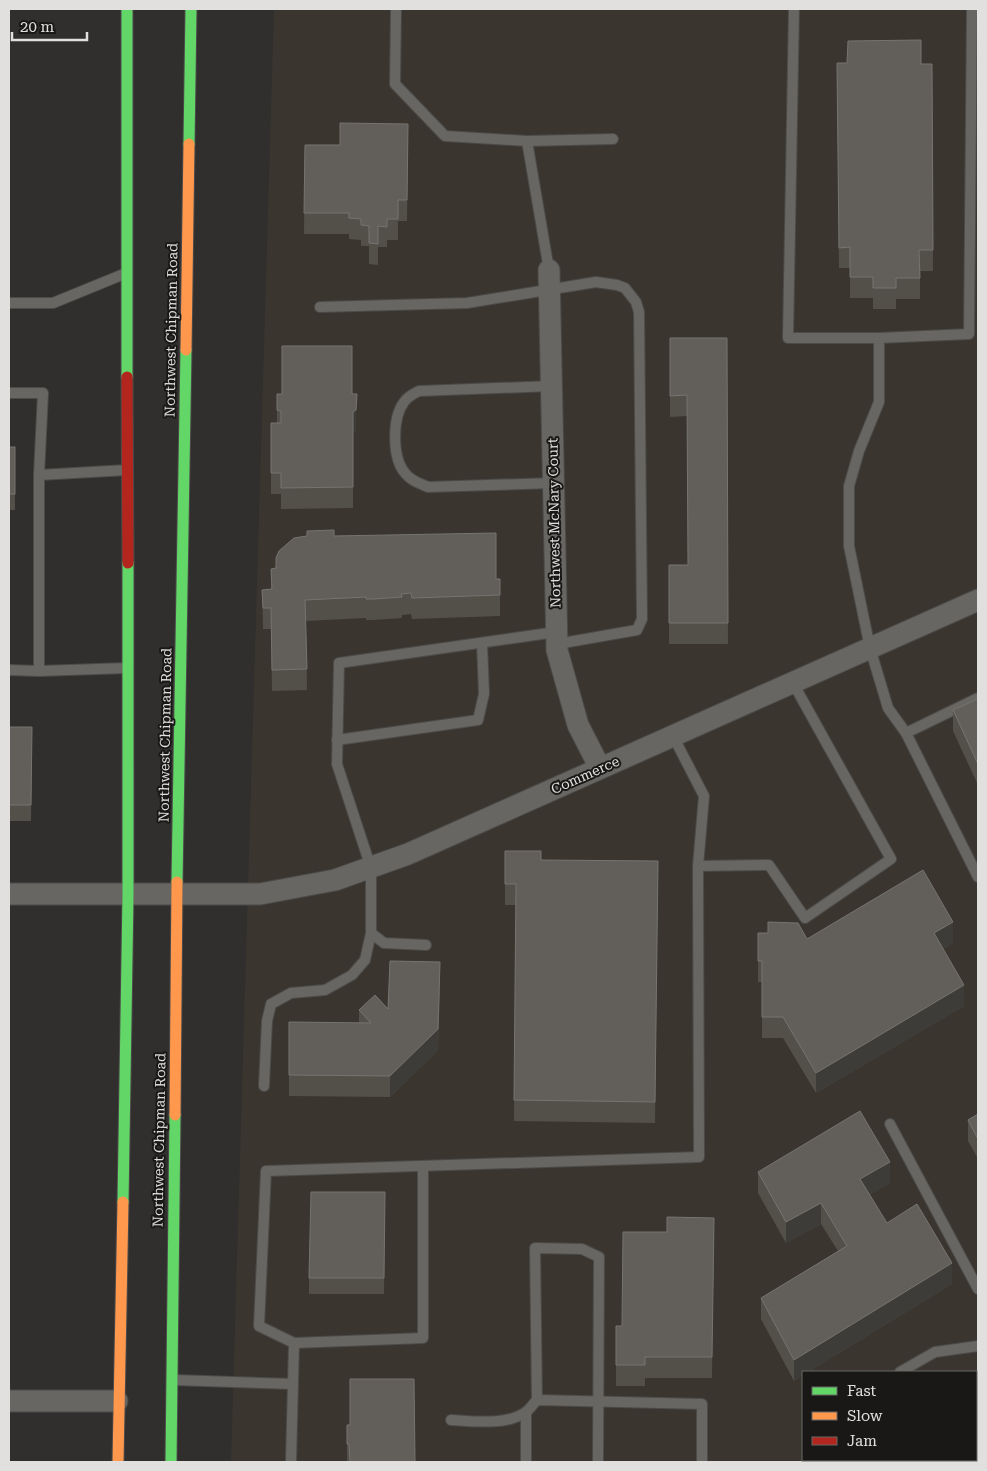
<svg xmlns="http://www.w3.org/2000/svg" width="987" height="1471" viewBox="0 0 987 1471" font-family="'Roboto Serif',serif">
	<rect width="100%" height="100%" fill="#302f2e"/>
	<polygon fill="#3a362f" points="274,9 978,9 978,1415 976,1417 976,1372 803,1372 803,1460 904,1460 900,1462 231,1462"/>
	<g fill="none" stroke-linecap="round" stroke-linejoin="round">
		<defs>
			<g id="lane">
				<polyline points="396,9 395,84 445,136 527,141 613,139"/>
				<polyline points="794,9 788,338 879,338 969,334 972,9"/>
				<polyline points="527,141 549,270"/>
				<polyline points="9,303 53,303 124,274"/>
				<polyline points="320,307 467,303 596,282 617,285 625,288 636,302 639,312 642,619 637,630 557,644"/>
				<polyline points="879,338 879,402 859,451 849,486 849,546 870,648 888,708 906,733 978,698"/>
				<path d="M552,386l-133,5c-6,3 -11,5 -15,11 -12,16 -12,56 1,71 6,8 14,10 23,14l125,-4"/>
				<polyline points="9,393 43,393 39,475 127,470"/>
				<polyline points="39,475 39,671 127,668"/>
				<polyline points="9,670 39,671"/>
				<polyline points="906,733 978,877"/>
				<polyline points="673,736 704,796 698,866 769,865 805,918 891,859 793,683"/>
				<polyline points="337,740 478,720 484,694 482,643"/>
				<polyline points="371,933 384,943 426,945"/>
				<polyline points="264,1086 267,1021 271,1004 291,993 325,990 352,975 365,960 371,933 371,868 337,764 339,663 556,632"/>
				<polyline points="890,1124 978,1289"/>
				<polyline points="294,1343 423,1338 423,1166"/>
				<polyline points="900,1372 935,1352 978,1346"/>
				<polyline points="174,1380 293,1384"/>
				<polyline points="537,1400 535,1248 582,1249 599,1257 598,1462"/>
				<path d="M451,1420c23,1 55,6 75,-8 4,-3 8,-9 11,-12l165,4v58"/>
				<polyline points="291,1462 294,1343 259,1326 266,1171 699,1157 698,866"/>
				<polyline points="526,1462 526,1412"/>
			</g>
			<g id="street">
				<polyline points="549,270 557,650 578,725 600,768"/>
				<polyline points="9,894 260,894 335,880 408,854 978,600"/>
				<polyline points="9,1401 117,1401"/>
			</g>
			<g id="fast">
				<polyline points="127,9 127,377"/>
				<polyline points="189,144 191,9"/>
				<polyline points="177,882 186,350"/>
				<polyline points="123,1202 128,895 128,563"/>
				<polyline points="171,1462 175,1115"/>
				<polyline points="900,1462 905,1460"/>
			</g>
			<g id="slow">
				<polyline points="186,350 189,144"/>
				<polyline points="175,1115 177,882"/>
				<polyline points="118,1462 123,1202"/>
			</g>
			<g id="jam">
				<polyline points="127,377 128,563"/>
				<polyline points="976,1417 978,1416"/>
			</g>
		</defs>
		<use href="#lane" stroke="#4c4b4a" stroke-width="12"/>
		<use href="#street" stroke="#4c4b4a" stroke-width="23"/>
		<use href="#fast" stroke="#4c4b4a" stroke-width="13"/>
		<use href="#slow" stroke="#4c4b4a" stroke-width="13"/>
		<use href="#jam" stroke="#4c4b4a" stroke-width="13"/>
		<use href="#lane" stroke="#686662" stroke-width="10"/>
		<use href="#street" stroke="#686662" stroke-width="21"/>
		<use href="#fast" stroke="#63d668" stroke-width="11"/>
		<use href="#slow" stroke="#ff974d" stroke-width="11"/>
		<use href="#jam" stroke="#b3261e" stroke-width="11"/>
	</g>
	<g fill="#53504a">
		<polygon points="837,63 932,64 933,271 920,271 920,299 896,299 896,309 873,309 873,298 850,298 850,268 839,268"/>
		<polygon points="408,124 407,221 398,221 398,240 387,240 387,247 378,247 378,265 369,264 369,246 361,246 361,240 349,239 349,234 304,234 305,145 340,145"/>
		<polygon points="670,338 727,338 728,644 669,644 669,565 688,565 687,416 670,417"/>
		<polygon points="277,394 352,394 356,431 353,432 353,508 281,509 281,494 271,494 271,423 277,423"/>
		<rect x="9" y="447" width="6" height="63"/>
		<polygon points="334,536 496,579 500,595 500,616 412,619 411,614 402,615 402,618 373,620 366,620 366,618 306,621 307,690 272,691 271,629 263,629 262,590 271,589 271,569 276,568"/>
		<polygon points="978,699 978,785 953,731 953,710"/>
		<polygon points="9,727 32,727 31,821 9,821"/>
		<polygon points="505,851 541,860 658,861 655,1123 514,1121 516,905 505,905"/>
		<polygon points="758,933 807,939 953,943 943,949 964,1006 816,1093 783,1038 762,1038 762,982 758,982"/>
		<polygon points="440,983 438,1050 390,1097 289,1096 289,1022 359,1023 359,1010 388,1009"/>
		<polygon points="978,1114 978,1159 968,1141 968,1120"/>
		<polygon points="758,1172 890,1183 869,1195 887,1223 952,1284 808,1372 803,1372 803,1375 794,1381 761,1319 761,1298 838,1251 821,1224 786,1243 758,1193"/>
		<polygon points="385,1192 384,1294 309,1294 309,1278"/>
		<polygon points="714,1218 712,1378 645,1378 645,1386 616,1386 616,1326 622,1326 667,1232"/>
		<polygon points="347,1425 350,1425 349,1461 347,1461"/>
	</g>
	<g fill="#3e3c38">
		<polygon points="357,394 356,431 353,432 353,412"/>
		<polygon points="953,922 953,943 934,954 934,933"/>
		<polygon points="440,962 438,1050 390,1097 390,1076"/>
		<polygon points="964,985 964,1006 816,1093 816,1073"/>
		<polygon points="890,1162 890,1183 860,1200 860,1179"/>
		<polygon points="821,1203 821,1224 786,1243 786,1222"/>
		<polygon points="952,1263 952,1284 808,1372 803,1372 803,1375 794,1381 794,1360"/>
	</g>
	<g fill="#625f5a" stroke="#76746f">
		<polygon points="921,40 921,64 932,64 933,250 919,250 920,278 896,278 896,288 873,288 873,277 850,277 850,247 839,248 837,63 847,63 848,41"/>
		<polygon points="340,123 408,124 407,200 398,200 398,219 387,219 387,227 378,226 378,244 369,243 369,226 361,225 361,219 349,218 349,213 304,213 305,145 340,145"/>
		<polygon points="670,338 727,338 728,623 669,623 669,565 688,565 687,395 670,396"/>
		<polygon points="282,346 352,346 352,394 357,394 356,410 353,412 353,487 281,488 281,473 271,473 271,423 281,423 281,411 277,410 277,394 282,394"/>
		<rect x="9" y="447" width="6" height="47"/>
		<polygon points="334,530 334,536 496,533 496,579 500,579 500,595 412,598 411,593 401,594 402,597 373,599 366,599 366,597 305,600 307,669 272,670 271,608 263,608 262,590 272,589 271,569 276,568 276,558 279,551 294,538 307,536 307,531"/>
		<polygon points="978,699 978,764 953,710"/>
		<polygon points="9,727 32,727 31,805 9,805"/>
		<polygon points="505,851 541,851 541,860 658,861 655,1102 514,1100 516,884 505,884"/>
		<polygon points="923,870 953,922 934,933 964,985 816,1073 783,1017 762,1017 762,961 758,961 758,933 768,933 768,922 798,923 807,939"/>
		<polygon points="390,961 440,962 438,1029 390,1076 289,1075 289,1022 371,1023 359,1010 375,995 388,1009"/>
		<polygon points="860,1111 890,1162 860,1179 887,1223 917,1204 952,1263 794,1360 761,1298 847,1246 821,1203 786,1222 758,1172"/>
		<polygon points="978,1114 978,1139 968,1120"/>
		<polygon points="311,1192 385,1192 384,1278 309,1278"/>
		<polygon points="667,1217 714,1218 712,1357 645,1357 645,1365 616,1365 616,1326 622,1326 623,1232 667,1232"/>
		<polygon points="350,1379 414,1379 415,1462 350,1462 349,1444 347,1444 347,1425 350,1425"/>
	</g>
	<g text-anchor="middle" stroke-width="4" stroke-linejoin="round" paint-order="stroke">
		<g font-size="14" fill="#e1e0de" stroke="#191817">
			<text transform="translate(171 330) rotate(-89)" y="5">Northwest Chipman Road</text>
			<text transform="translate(554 523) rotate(-91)" y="5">Northwest McNary Court</text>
			<text transform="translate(165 735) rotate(-89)" y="5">Northwest Chipman Road</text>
			<text transform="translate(585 775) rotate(-24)" y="5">Commerce</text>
			<text transform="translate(159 1140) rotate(-89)" y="5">Northwest Chipman Road</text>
		</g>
	</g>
	<rect width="987" height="1471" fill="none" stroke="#e1e0de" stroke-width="20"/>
	<rect x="802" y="1371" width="175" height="90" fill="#191817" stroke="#696867"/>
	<rect x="812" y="1387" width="25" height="8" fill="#63d668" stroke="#696867"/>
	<text x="847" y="1396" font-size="15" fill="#e1e0de">Fast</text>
	<rect x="812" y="1412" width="25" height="8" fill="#ff974d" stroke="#696867"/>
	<text x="847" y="1421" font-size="15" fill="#e1e0de">Slow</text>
	<rect x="812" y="1437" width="25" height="8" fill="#b3261e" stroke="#696867"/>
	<text x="847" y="1446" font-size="15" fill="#e1e0de">Jam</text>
	<path d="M12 32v8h75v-8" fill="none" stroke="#e1e0de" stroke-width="2.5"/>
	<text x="20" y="32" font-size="15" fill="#e1e0de" stroke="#191817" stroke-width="4" paint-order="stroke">20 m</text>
</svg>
